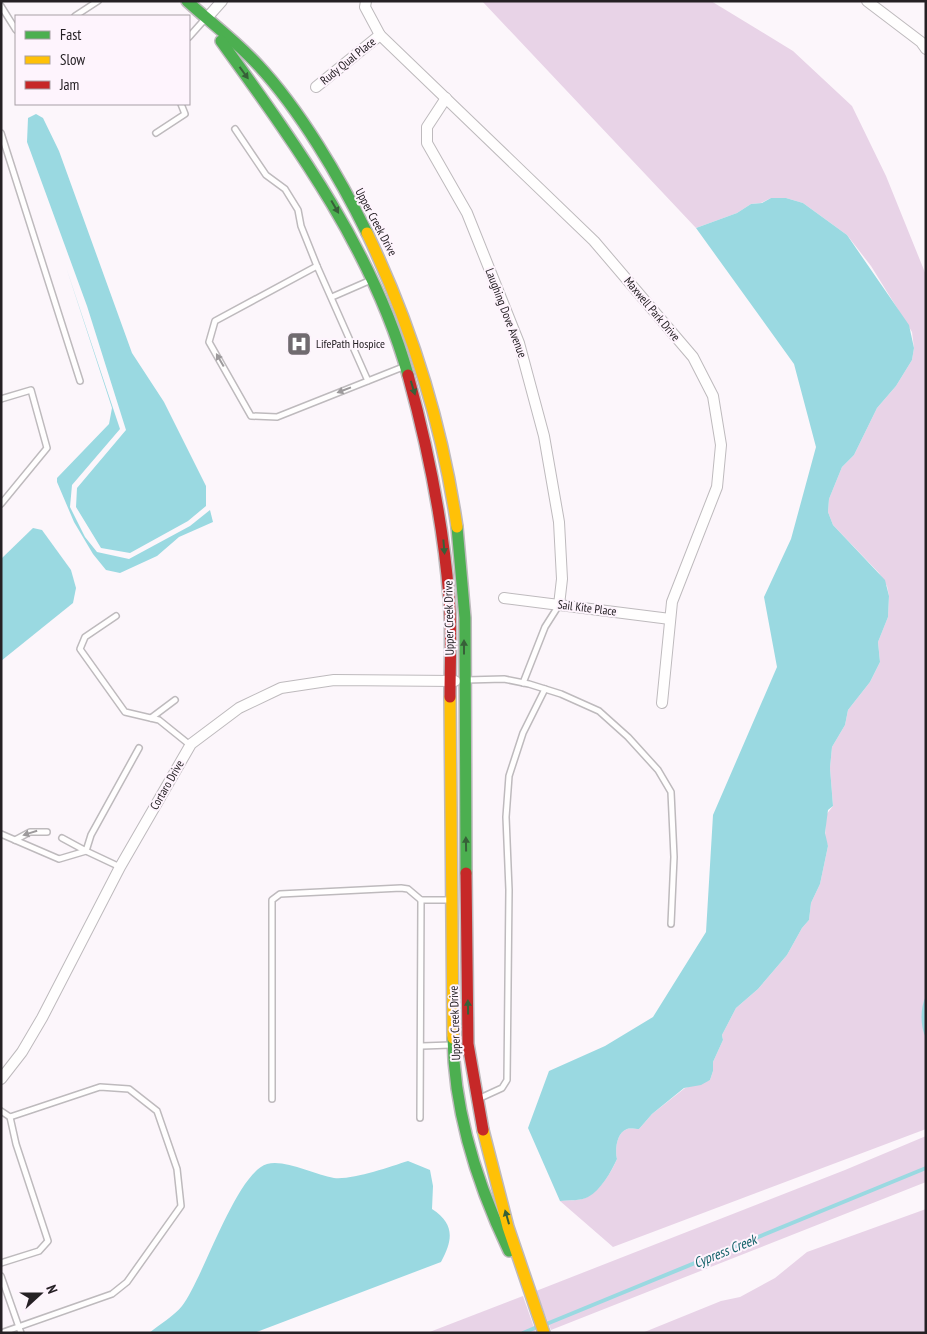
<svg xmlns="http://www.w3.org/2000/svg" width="927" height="1334" viewBox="0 0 927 1334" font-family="'PT Sans Narrow',sans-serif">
	<rect width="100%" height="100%" fill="#fcf6fb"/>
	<g fill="#e8d3e7">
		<path d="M482,1h229l82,50 59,55 34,70 40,99v854l-313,118 -53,-46c7,-1 21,0 27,-4 14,-8 24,-24 30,-38 -2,-8 -1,-26 10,-30 3,-1 9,0 12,0l13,-15 33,-26 25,-8 3,-9v-9l10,-22 -1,-5 14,-27 22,-19 29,-34 15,-27 7,-8 2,-17 9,-19 8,-38 -3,-8 1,-23 7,-9 -3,-38 2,-21 13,-22 3,-15 22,-28 10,-20 -2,-20 10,-25 1,-21 -2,-10 -8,-13 -46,-48 -5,-13 1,-13 13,-32 12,-12 23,-47 19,-22 16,-26 2,-12 -2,-16 -41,-66 -24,-31 -44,-32 -17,-5h-15l-10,5 -10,1 -14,9 -41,15z"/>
		<polygon points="926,1136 926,1182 551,1330 536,1291 845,1170"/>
		<polygon points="926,1209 926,1333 642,1333 721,1301 740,1297 775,1278 807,1252"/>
		<polygon points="523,1296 536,1333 427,1333"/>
	</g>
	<g fill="#9ad9e1">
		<polygon points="36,114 43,118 59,151 132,353 164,402 206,486 206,506 188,521 130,553 101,548 76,507 77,488 126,430 87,306 27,142 28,118"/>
		<path d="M771,198h15l17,5 44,32 62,90 5,23 -2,12 -16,26 -19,22 -23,47 -12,12 -13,32 -1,13 5,13 52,55 4,16 -1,21 -10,25 2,20 -10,20 -22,28 -3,15 -13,22 -2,21 3,38 -5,4 -3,23 3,13 -8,38 -9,19 -2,17 -7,8 -15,27 -29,34 -22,19 -14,27 1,5 -10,22v9l-3,9 -9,5 -17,3 -32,26 -13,15c-3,0 -9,-1 -12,0 -11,4 -12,22 -10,30 -6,13 -16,31 -29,38 -7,4 -20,3 -28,4l-32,-73 21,-57 56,-25 48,-29 53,-85 7,-117 64,-148 -13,-70 27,-58 25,-92 -22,-83 -98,-136 41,-15 14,-9 11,-1z"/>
		<polygon points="66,267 120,429 72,485 70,507 85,537 97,552 129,559 190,526 210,510 213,522 179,537 157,556 120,573 106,570 93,554 74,522 57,482 57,478 109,424 112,408"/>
		<polygon points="33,528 42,530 71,570 76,588 73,603 1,661 1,559"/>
		<path d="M926,996v42c-6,-11 -6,-31 0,-42z"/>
		<path d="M408,1161l22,9 3,16 -1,23c23,15 21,31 9,53l-187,71h-105c10,-8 25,-17 33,-27 21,-27 54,-133 85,-142 18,-5 48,11 67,14 19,2 55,-11 74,-17z"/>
	</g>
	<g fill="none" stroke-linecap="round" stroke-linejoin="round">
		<g stroke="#9ad9e1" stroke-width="4">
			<polyline points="544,1325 926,1168"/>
			<polyline points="523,1333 537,1327"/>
		</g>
		<defs>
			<g id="lane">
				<polyline points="1,6 16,30"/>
				<polyline points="75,16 98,1"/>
				<polyline points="189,37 205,19"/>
				<polyline points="235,129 266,175 285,189 298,210 301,226 317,266"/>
				<polyline points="1,133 80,381"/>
				<polyline points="156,133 185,114 181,104"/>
				<polyline points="332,297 371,280"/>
				<polyline points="368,381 317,266 215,321 209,342 251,416 277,417 403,367"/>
				<polyline points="1,399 31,390 47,448 1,504"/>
				<polyline points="116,616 85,637 80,649 125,712 159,720 190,745"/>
				<polyline points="466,680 504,679 529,684 561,694 599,711 628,737 658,770 671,792 674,857 671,924"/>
				<polyline points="523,683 545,627 559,605"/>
				<polyline points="151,718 175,700"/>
				<polyline points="1,834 59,859 86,851 120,867"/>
				<polyline points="62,838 86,851 91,835 139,748"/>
				<polyline points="15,840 30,832 47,832"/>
				<polyline points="422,1046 451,1045"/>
				<polyline points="272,1099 272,900 280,894 401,888 408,889 421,900"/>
				<polyline points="478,1099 502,1088 507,1080 509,890 506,817 509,776 523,733 545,689"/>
				<polyline points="1,1111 10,1117 100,1087 129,1089 157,1111 177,1169 181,1206 127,1282 112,1294 1,1333"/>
				<polyline points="420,1118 421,900 450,900"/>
				<polyline points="1,1263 39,1251 48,1241 16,1144 10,1117"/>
				<polyline points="1,1276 21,1333"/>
			</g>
			<g id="street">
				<polyline points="366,1 365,7 380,35 594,241 693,357 713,396 721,445 717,487 672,602 662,703"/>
				<polyline points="867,1 921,42 926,49"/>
				<polyline points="206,19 222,1"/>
				<polyline points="316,87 380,35"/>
				<polyline points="446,98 427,127 427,143 467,213 519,343 544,436 559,522 562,579 559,605"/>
				<polyline points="504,598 670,619"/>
				<polyline points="1,1079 22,1052 42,1018 120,867 191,744 239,708 281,688 334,680 455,681"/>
			</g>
			<g id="fast">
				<path d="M187,1c23,21 49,40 71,64 42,45 82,113 109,168"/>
				<path d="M221,41c75,104 152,209 187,334"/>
				<polyline points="457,527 465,618 466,873"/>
				<path d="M453,1038c1,73 25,148 56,213"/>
			</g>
			<g id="slow">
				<path d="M367,233c45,94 75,191 90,294"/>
				<polyline points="450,697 453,1038"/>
				<polyline points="483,1130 508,1227 544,1333"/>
			</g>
			<g id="jam">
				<path d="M408,375c20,73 35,147 41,222 3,33 1,67 1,100"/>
				<polyline points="466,873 468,1044 483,1130"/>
			</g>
		</defs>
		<use href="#lane" stroke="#bebabd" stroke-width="8"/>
		<use href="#street" stroke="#bebabd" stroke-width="12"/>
		<use href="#fast" stroke="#bebabd" stroke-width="14"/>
		<use href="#slow" stroke="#bebabd" stroke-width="14"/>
		<use href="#jam" stroke="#bebabd" stroke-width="14"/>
		<use href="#lane" stroke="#fffefe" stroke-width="5"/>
		<use href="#street" stroke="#fffefe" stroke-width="10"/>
		<use href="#fast" stroke="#4caf50" stroke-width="11"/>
		<use href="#slow" stroke="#ffc107" stroke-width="11"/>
		<use href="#jam" stroke="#c62828" stroke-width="11"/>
	</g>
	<defs><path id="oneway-solid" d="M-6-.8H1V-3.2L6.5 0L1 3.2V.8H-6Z" transform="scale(1.25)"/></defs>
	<g fill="#376038">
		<use href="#oneway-solid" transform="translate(244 73) rotate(54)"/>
		<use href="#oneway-solid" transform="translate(335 207) rotate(60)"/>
		<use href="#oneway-solid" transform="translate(413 388) rotate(73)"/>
		<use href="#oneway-solid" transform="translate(444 547) rotate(85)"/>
		<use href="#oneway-solid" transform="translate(464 647) rotate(-90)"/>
		<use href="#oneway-solid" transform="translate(466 844) rotate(-91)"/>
		<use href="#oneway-solid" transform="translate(468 1007) rotate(-91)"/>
		<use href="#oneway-solid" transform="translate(507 1217) rotate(-106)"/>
	</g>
	<g fill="#9d9a9c">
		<use href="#oneway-solid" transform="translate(220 360) rotate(-120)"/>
		<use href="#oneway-solid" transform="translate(344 390) rotate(159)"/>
		<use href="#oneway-solid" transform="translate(30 833) rotate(163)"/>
	</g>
	<defs>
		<symbol id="hospital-square" viewBox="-11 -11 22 22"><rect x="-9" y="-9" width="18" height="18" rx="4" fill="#706b6f" stroke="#fef4fd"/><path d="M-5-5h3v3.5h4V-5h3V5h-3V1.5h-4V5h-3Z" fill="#fff"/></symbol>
	</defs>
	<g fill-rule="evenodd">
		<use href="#hospital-square" x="285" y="330" width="28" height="28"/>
	</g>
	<g text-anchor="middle" stroke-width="4" stroke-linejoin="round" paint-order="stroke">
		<g font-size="12" fill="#252024" stroke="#fef4fd">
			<text transform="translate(348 61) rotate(-39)" y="4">Rudy Qual Place</text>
			<text transform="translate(376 222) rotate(62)" y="4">Upper Creek Drive</text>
			<text transform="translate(652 309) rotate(50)" y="4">Maxwell Park Drive</text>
			<text transform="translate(506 313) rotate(69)" y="4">Laughing Dove Avenue</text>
			<text transform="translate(587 608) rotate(7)" y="4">Sail Kite Place</text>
			<text transform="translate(449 618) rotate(-91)" y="4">Upper Creek Drive</text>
			<text transform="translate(167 785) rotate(-60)" y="4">Cortaro Drive</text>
			<text transform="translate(455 1023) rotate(-92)" y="4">Upper Creek Drive</text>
		</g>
		<g font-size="12" fill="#252024" stroke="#fef4fd" text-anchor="start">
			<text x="316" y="348">LifePath Hospice</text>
		</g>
		<g font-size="14" font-style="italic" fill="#126168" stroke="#fef4fd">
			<text transform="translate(725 1251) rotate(-22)" y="5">Cypress Creek</text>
		</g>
	</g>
	<rect width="927" height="1334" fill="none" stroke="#252024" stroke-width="5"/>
	<rect x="15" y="15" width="175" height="90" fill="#fef4fd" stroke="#a79fa6"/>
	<rect x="25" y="31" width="25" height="8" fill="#4caf50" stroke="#a79fa6"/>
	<text x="60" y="40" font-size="15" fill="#252024">Fast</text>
	<rect x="25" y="56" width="25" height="8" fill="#ffc107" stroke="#a79fa6"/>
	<text x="60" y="65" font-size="15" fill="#252024">Slow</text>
	<rect x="25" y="81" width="25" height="8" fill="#c62828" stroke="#a79fa6"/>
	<text x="60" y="90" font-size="15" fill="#252024">Jam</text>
	<g transform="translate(40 1294) rotate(69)" stroke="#fef4fd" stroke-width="4" paint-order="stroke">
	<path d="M0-4L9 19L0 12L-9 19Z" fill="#252024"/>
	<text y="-8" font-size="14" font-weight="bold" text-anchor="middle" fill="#252024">N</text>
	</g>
</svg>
